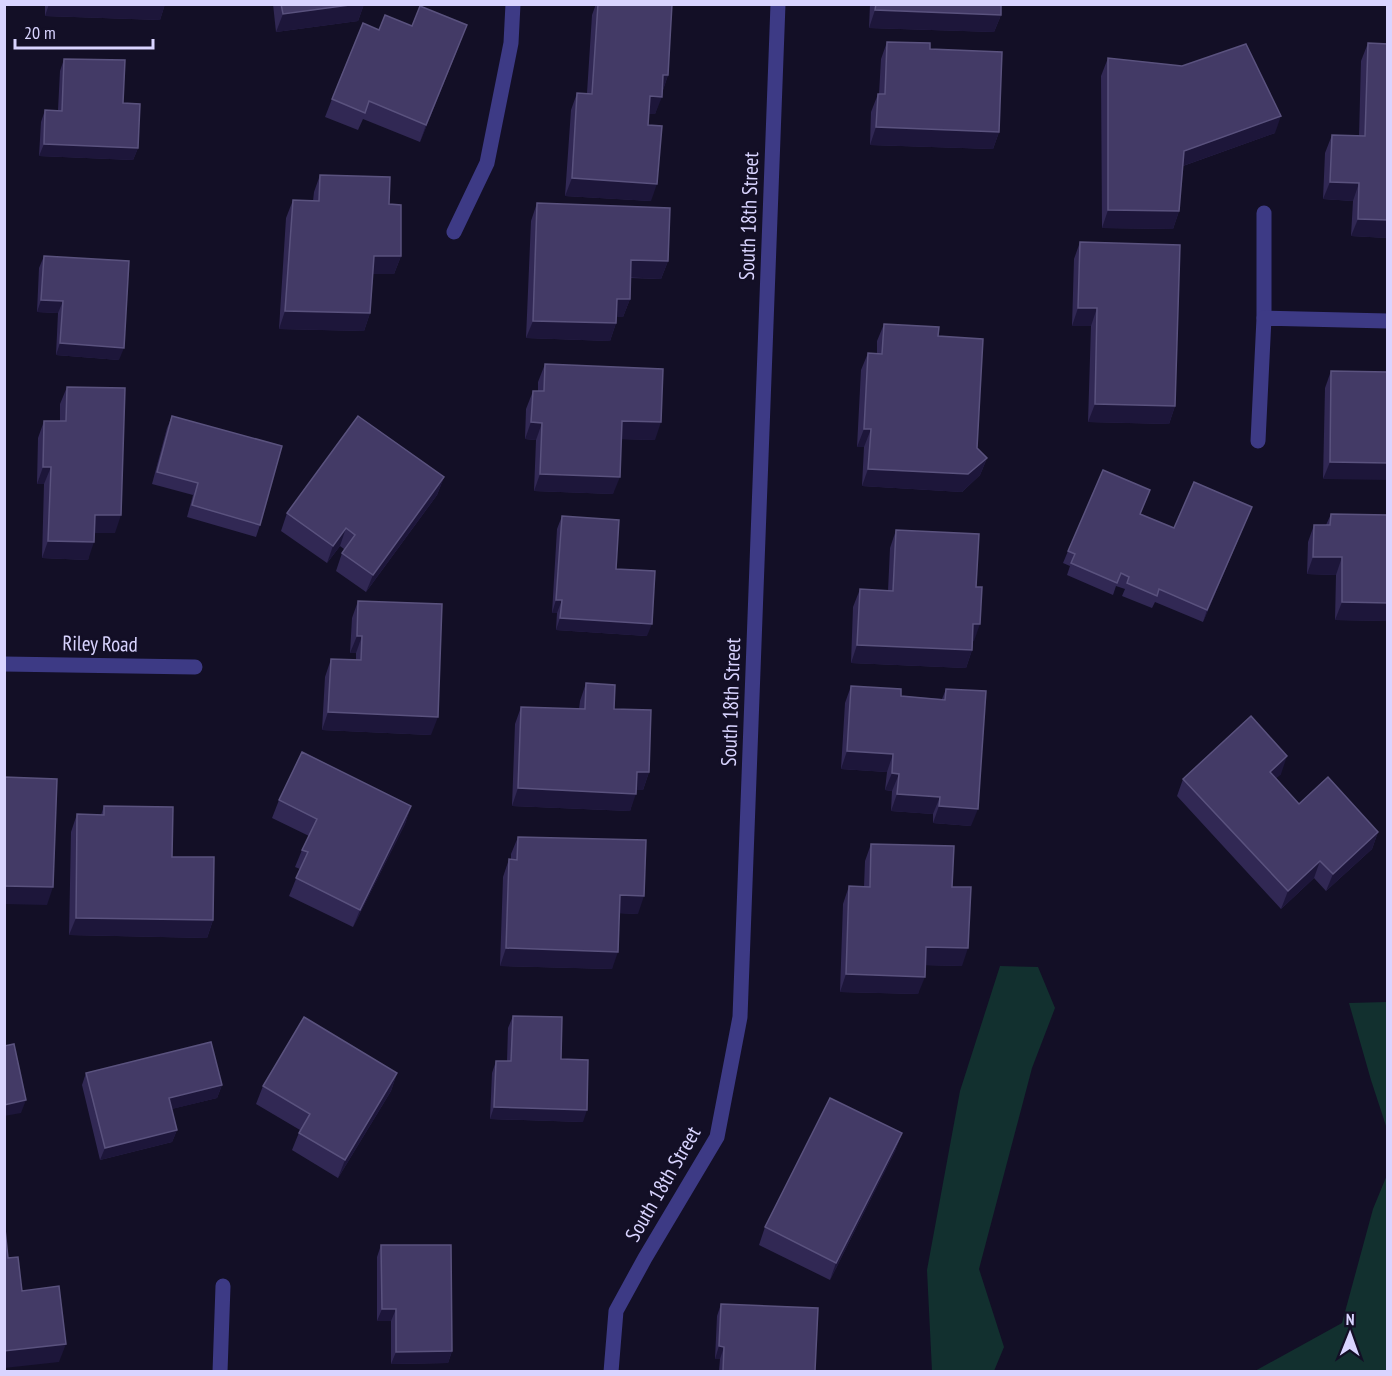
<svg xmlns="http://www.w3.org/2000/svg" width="1392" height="1376" viewBox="0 0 1392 1376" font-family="'PT Sans Narrow',sans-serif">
	<rect width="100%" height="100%" fill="#130f26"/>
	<g fill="#12302f">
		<polygon points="1000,966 1038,967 1055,1008 1032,1068 979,1269 1004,1347 994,1371 932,1371 927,1270 960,1091"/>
		<polygon points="1387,1002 1388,1002 1387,1129 1371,1080 1349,1003"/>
		<polygon points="1387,1175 1387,1371 1255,1371 1342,1323 1373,1209"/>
	</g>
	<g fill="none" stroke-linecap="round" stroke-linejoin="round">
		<polyline stroke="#3d3a85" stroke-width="15" points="454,232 487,163 511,43 513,4"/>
		<g stroke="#3d3a85" stroke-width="15">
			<polyline points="1264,318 1264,213"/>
			<polyline points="1258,441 1264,318 1388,321"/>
			<polyline points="4,664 195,667"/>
			<polyline points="220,1372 223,1286"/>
			<polyline points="611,1372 616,1311 645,1258 717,1137 740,1017 778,4"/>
		</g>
	</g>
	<g fill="#312854">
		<polygon points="45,4 165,4 160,20 45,16"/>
		<polygon points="273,4 364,4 358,21 276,32"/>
		<polygon points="596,4 672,4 668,75 655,114 649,114 648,125 651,201 565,196 571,110 577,93 587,93 592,15"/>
		<polygon points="870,4 1001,4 1001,15 994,32 869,28"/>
		<polygon points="412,26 460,43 420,142 363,119 358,130 325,117 332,99 379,30"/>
		<polygon points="887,42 999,132 993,149 870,145 871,112 878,94 879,94 881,59"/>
		<polygon points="1368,43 1388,238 1351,236 1353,201 1323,199 1325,153 1332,135 1359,136 1361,61"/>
		<polygon points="1108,58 1275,133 1183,166 1179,211 1173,229 1102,228 1101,76"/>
		<polygon points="64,59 123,103 138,148 133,160 39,156 41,122 45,110 58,110 60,71"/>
		<polygon points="320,175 389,204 401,256 394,274 373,274 370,313 364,331 279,329 286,218 293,200 313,201 314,192"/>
		<polygon points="537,203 668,261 661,279 630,278 630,299 623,317 617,317 616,323 610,341 526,338 531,221"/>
		<polygon points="1080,242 1175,406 1169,424 1088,422 1091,326 1072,326 1074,259"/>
		<polygon points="44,256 119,360 56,355 58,313 37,312 39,268"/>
		<polygon points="884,324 938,336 977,448 987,458 980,475 962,492 862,486 864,447 857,447 861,370 868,353 877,353 877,341"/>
		<polygon points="545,364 655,440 621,439 613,494 534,491 536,440 525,439 526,409 533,391 538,391 538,382"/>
		<polygon points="1331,371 1388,372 1323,479 1325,388"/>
		<polygon points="67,387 115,533 94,533 88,560 42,558 44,484 37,484 38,438 44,421 60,421 60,404"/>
		<polygon points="172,416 260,525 256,537 187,517 193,495 152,484 167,428"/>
		<polygon points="444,477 437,495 366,592 336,571 342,553 344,549 340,546 327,563 281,531 287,513"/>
		<polygon points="1252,507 1203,622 1155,602 1152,608 1122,596 1125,589 1116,586 1113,595 1067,575 1070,566 1063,563 1068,551 1140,514 1174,528"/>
		<polygon points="1331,514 1388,515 1388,621 1335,620 1336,575 1307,574 1308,542 1314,525 1326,525"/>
		<polygon points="562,516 616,569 647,636 556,630 557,613 552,613 557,529"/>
		<polygon points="896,530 974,641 973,641 972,650 966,668 851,663 853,607 860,589 888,591 890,548"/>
		<polygon points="358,601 431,735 322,730 325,677 331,659 356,660 356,653 350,653 352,618"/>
		<polygon points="586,683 614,709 649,772 643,790 636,790 630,811 512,806 515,724 521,707 579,709 580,701"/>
		<polygon points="851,686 901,696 942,699 946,689 971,826 933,823 933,814 891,811 892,791 885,790 887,772 841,769 845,703"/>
		<polygon points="1281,774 1276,778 1299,804 1378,832 1372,849 1326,891 1314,878 1281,909 1177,796 1183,779"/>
		<polygon points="279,800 411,806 405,824 353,927 289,896 300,869 295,867 302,850 309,836 272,818"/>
		<polygon points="104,806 172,857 213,920 207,938 69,935 71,832 77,814 101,815"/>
		<polygon points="518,837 638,914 619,913 612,969 500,966 503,877 509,859 511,859 511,854"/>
		<polygon points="871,844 952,887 962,966 925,965 918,994 840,992 843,904 849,886 864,887 865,861"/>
		<polygon points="513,1016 561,1059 583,1122 490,1119 492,1073 496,1061 507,1061 508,1028"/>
		<polygon points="86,1073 222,1085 217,1098 171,1109 177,1130 172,1142 100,1160 82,1085"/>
		<polygon points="397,1073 391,1091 338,1178 292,1150 300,1130 256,1104 263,1086"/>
		<polygon points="902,1133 895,1151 830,1280 759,1245 765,1227"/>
		<polygon points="381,1245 452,1351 448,1363 391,1364 391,1321 377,1321 377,1257"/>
		<polygon points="721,1304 815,1371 719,1371 720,1359 715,1359 717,1316"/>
	</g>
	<g fill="#1d163a">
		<polygon points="49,4 165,4 160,20 45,16"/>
		<polygon points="357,4 364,4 358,21 276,32 283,14"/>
		<polygon points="875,10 1001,15 994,32 869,28"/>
		<polygon points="467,25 460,43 420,142 426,125"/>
		<polygon points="663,75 668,75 662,93"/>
		<polygon points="650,96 662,97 655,114 644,114"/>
		<polygon points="1281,116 1275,133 1177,168 1184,151"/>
		<polygon points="876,127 999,132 993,149 870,145"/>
		<polygon points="44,144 138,148 133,160 39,156"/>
		<polygon points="572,178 657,184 651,201 565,196"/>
		<polygon points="1330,182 1359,183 1353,201 1323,199"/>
		<polygon points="1108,210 1179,211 1173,229 1102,228"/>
		<polygon points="1358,219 1388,220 1388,238 1351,236"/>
		<polygon points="374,256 401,256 394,274 367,274"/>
		<polygon points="631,260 668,261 661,279 624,277"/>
		<polygon points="617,299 630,299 623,317 611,317"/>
		<polygon points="41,300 63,301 58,313 37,312"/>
		<polygon points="1078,308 1097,308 1091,326 1072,326"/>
		<polygon points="285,311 370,313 364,331 279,329"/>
		<polygon points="533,321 616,323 610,341 526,338"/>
		<polygon points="60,343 124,348 119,360 56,355"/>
		<polygon points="1095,404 1175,406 1169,424 1088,422"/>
		<polygon points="622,421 661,422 655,440 616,439"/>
		<polygon points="531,422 542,423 536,440 525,439"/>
		<polygon points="864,429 871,429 864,447 857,447"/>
		<polygon points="987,458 980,475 962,492 862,486 868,469"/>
		<polygon points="1330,462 1388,463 1388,480 1323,479"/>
		<polygon points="43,467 51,467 44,484 37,484"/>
		<polygon points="540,474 620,477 613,494 534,491"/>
		<polygon points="444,477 437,495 366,592 373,575"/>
		<polygon points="1252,507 1247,519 1203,622 1207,610"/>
		<polygon points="95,515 121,515 115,533 88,533"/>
		<polygon points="346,528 340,546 327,563 333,546"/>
		<polygon points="48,541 94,542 88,560 42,558"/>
		<polygon points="1313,557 1342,557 1336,575 1307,574"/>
		<polygon points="556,600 562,600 557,613 552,613"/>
		<polygon points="1342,602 1388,603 1388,621 1335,620"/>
		<polygon points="560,618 652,624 647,636 556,630"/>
		<polygon points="973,624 980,624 974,641 967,641"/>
		<polygon points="357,636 362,636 356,653 350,653"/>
		<polygon points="857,645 972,650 966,668 851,663"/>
		<polygon points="328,712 438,717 431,735 322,730"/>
		<polygon points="847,751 893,754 887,772 841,769"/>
		<polygon points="1287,756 1281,774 1264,789 1270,772"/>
		<polygon points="637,772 649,772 643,790 631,790"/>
		<polygon points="892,773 899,774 892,791 885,790"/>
		<polygon points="518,788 636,794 630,811 512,806"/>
		<polygon points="897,794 940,797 933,814 891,811"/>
		<polygon points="411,806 405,824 353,927 360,910"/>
		<polygon points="939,806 978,809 971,826 933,823"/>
		<polygon points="1378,832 1372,849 1326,891 1333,874"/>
		<polygon points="1320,861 1314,878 1281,909 1288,891"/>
		<polygon points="4,886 53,887 47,905 4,904"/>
		<polygon points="620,895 644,896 638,914 613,913"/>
		<polygon points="76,918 213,920 207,938 69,935"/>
		<polygon points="926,947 968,948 962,966 919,965"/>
		<polygon points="506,948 618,952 612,969 500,966"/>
		<polygon points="846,974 925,977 918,994 840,992"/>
		<polygon points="397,1073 391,1091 338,1178 345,1160"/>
		<polygon points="222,1085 217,1098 164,1111 169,1098"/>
		<polygon points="26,1100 21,1113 4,1116 4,1105"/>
		<polygon points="494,1107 587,1110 583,1122 490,1119"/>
		<polygon points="177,1130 172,1142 100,1160 105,1148"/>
		<polygon points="902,1133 895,1151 830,1280 836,1263"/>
		<polygon points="382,1309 396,1309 391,1321 377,1321"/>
		<polygon points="66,1344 59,1362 4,1368 4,1351"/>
		<polygon points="719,1346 724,1347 720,1359 715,1359"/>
		<polygon points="452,1351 448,1363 391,1364 396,1352"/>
	</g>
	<g fill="#433a66" stroke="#5a527e" stroke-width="1.5">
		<polygon points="281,4 357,4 283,14"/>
		<polygon points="598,4 672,4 668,75 663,75 662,97 650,96 648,125 662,126 657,184 572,178 577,93 592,94"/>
		<polygon points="876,4 1001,4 1001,15 875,10"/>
		<polygon points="420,6 467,25 426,125 369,101 365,113 332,99 363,23 379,30 385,15 412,26"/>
		<polygon points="887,42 930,43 930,49 1002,52 999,132 876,127 878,94 885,94"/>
		<polygon points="1368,43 1388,44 1388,220 1358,219 1359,183 1330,182 1332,135 1365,136"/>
		<polygon points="1246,44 1281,116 1184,151 1179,211 1108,210 1108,58 1182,66"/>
		<polygon points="64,59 125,60 123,103 140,104 138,148 44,144 45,110 62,111"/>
		<polygon points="320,175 390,177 389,204 401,205 401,256 374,256 370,313 285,311 293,200 319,201"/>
		<polygon points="537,203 670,208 668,261 631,260 630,299 617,299 616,323 533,321"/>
		<polygon points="1080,242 1180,245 1175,406 1095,404 1097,308 1078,308"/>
		<polygon points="44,256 129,261 124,348 60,343 63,301 41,300"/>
		<polygon points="884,324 939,327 938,336 983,339 977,448 987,458 968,474 868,469 871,429 864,429 868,353 882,354"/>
		<polygon points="545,364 663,369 661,422 622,421 620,477 540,474 542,423 531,422 533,391 544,391"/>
		<polygon points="1331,371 1388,372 1388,463 1330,462"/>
		<polygon points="67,387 125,388 121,515 95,515 94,542 48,541 51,467 43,467 44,421 66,421"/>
		<polygon points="172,416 282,446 260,525 192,505 198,483 157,472"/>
		<polygon points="358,416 444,477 373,575 342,553 355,535 346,528 333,546 287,513"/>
		<polygon points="1103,470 1150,490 1140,514 1174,528 1194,482 1252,507 1207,610 1159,589 1157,596 1127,583 1129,577 1121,573 1117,583 1071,563 1075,554 1068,551"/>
		<polygon points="1331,514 1388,515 1388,603 1342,602 1342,557 1313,557 1314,525 1330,525"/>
		<polygon points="562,516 619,520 616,569 655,571 652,624 560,618 562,600 556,600"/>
		<polygon points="896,530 979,534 976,587 982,587 980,624 973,624 972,650 857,645 860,589 893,591"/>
		<polygon points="358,601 442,604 438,717 328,712 331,659 361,660 362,636 357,636"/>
		<polygon points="586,683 615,685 614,709 651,710 649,772 637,772 636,794 518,788 521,707 585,709"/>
		<polygon points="851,686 901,689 901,696 945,700 946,689 986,691 978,809 939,806 940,797 897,794 899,774 892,773 893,754 847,751"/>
		<polygon points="1251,716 1287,756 1270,772 1299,804 1328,777 1378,832 1333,874 1320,861 1288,891 1183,779"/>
		<polygon points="302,752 411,806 360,910 296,878 308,852 302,850 317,819 279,800"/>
		<polygon points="4,777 57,779 53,887 4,886"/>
		<polygon points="104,806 173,807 172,857 214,857 213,920 76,918 77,814 104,815"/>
		<polygon points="518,837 646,840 644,896 620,895 618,952 506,948 509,859 517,860"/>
		<polygon points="871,844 954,846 952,887 971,887 968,948 926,947 925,977 846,974 849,886 870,887"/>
		<polygon points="513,1016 562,1017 561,1059 588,1060 587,1110 494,1107 496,1061 511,1061"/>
		<polygon points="304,1017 397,1073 345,1160 299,1133 310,1114 263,1086"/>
		<polygon points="211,1042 222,1085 169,1098 177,1130 105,1148 86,1073"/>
		<polygon points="14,1044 26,1100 4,1105 4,1046"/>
		<polygon points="830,1098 902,1133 836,1263 765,1227"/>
		<polygon points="5,1229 8,1258 18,1257 22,1291 59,1286 66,1344 4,1351"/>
		<polygon points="381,1245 451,1245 452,1351 396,1352 396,1309 382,1309"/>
		<polygon points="721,1304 818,1308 815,1371 723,1371 724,1347 719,1346"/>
	</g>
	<g text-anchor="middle" stroke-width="4.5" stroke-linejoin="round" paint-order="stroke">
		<g font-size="21" fill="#d9d4ff" stroke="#130f26">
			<text transform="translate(749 216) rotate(-88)" y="7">South 18th Street</text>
			<text transform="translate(100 644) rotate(1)" y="7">Riley Road</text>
			<text transform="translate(731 702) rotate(-88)" y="7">South 18th Street</text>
			<text transform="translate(663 1184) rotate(-60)" y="7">South 18th Street</text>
		</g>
	</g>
	<rect width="1392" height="1376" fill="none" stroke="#d9d4ff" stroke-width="12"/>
	<g transform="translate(1350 1334) rotate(1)" stroke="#130f26" stroke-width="4.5" paint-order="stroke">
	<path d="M0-4.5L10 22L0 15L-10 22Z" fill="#d9d4ff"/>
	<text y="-9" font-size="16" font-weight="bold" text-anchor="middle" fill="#d9d4ff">N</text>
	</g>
	<path d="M15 39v9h138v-9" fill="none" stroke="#d9d4ff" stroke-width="3"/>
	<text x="24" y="39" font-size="18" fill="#d9d4ff" stroke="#130f26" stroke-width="4.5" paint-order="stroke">20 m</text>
</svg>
